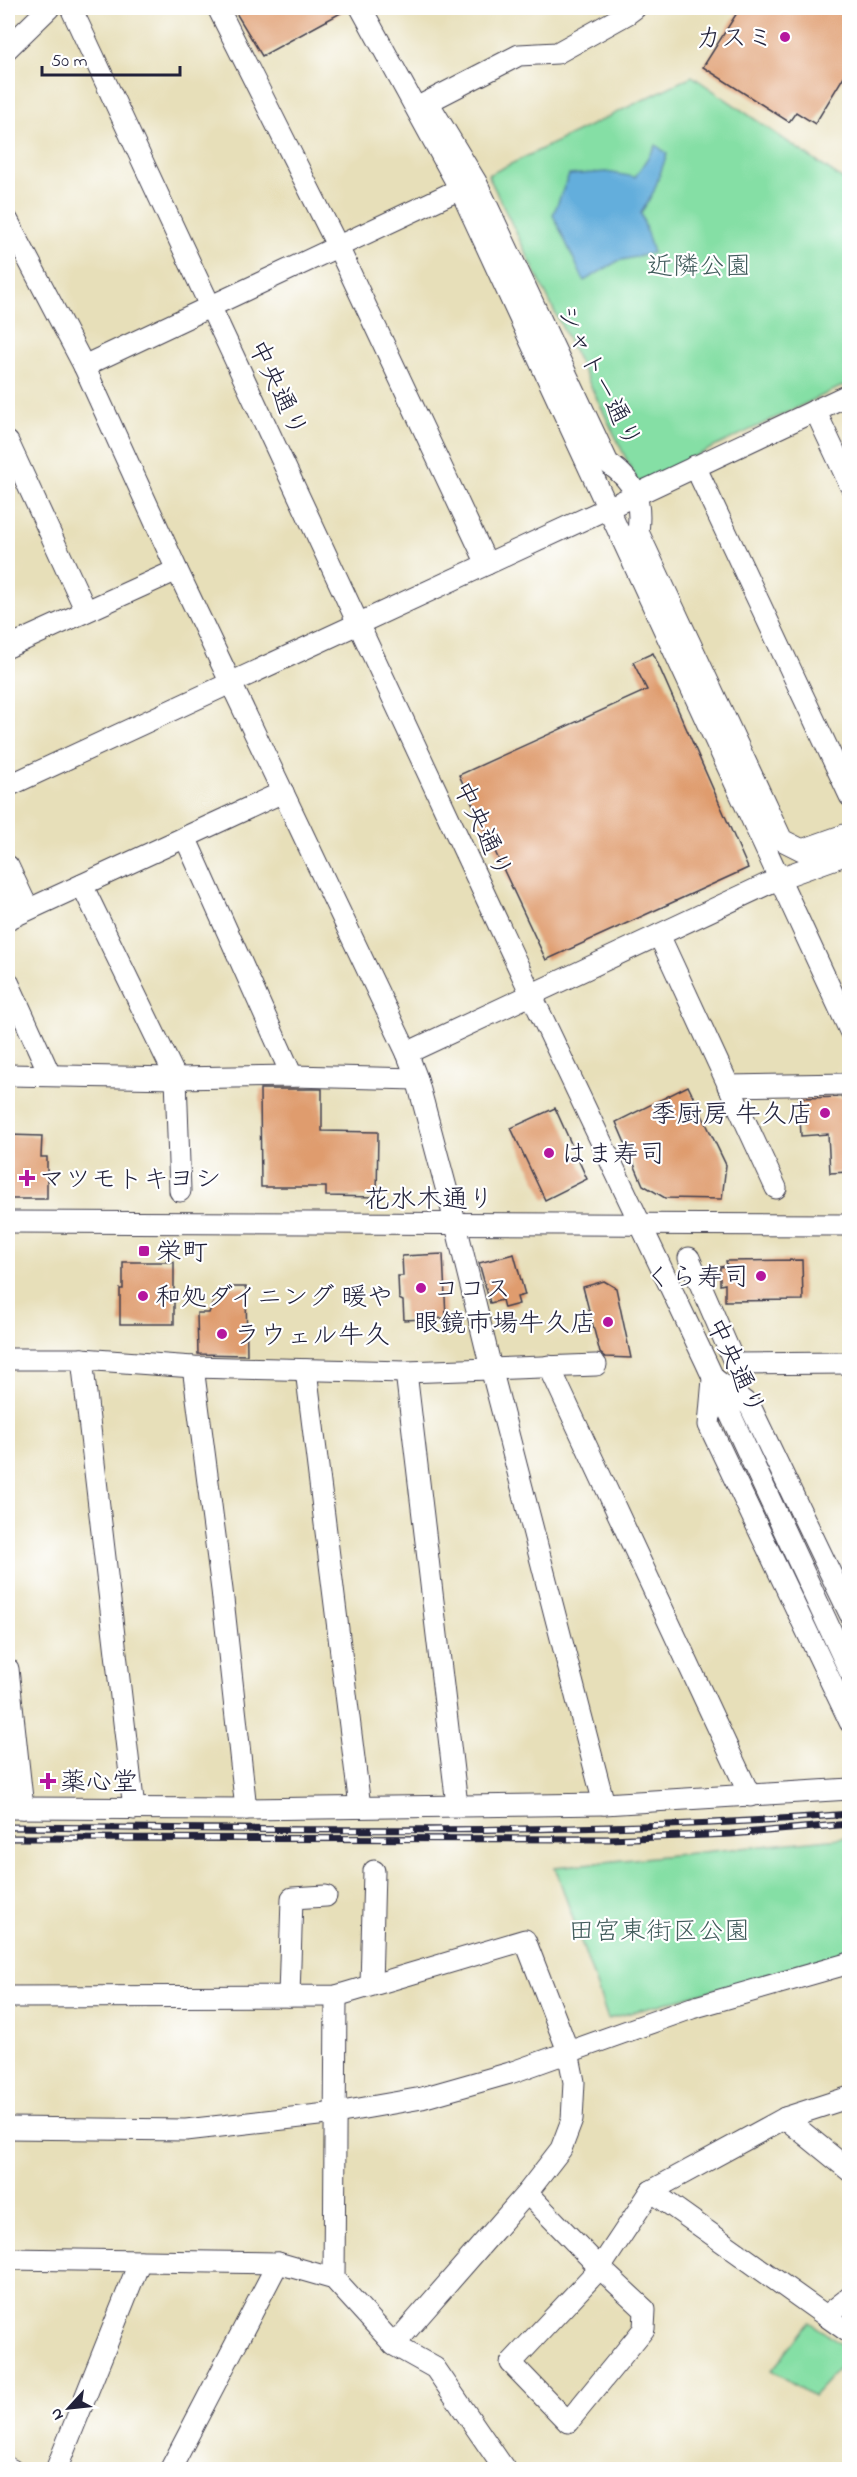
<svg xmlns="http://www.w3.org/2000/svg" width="857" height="2477" viewBox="0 0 857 2477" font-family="'Indie Flower','Klee One',sans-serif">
	<rect width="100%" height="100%" fill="#fff"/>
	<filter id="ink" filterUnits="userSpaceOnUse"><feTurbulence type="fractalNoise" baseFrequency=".0167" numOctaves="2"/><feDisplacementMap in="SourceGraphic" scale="12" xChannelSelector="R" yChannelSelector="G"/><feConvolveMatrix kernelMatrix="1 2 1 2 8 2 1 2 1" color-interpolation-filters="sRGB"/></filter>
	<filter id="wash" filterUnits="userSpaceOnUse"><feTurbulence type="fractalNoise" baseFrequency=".008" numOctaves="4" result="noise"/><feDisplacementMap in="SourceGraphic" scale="24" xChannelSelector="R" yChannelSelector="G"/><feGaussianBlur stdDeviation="1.35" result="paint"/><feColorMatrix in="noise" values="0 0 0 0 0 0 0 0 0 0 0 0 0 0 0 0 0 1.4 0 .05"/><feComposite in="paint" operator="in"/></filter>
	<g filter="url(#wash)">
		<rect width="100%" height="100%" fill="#e7dfb9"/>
		<g fill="#85dfa5" stroke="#548070" stroke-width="1.5">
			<polygon points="692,76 849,184 849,383 638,483 488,175"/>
			<polygon points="849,1837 849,1952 608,2019 555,1867"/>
			<polygon points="810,2322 850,2351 849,2357 813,2396 772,2370"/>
		</g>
		<polygon fill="#64aedc" stroke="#43688c" stroke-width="1.5" points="656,145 667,154 654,191 641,213 653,253 618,261 584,281 553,215 569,175 606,172 635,177"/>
		<g id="blocks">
			<g fill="#df9c6e">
				<polygon points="233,8 348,8 348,9 262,56"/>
				<polygon points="740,8 849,8 849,68 815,124 796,112 789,122 703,67"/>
				<polygon points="653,653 748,868 546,960 459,775 647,690 633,662"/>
				<polygon points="688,1086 726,1165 722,1199 665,1198 643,1185 616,1122"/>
				<polygon points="260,1089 322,1089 322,1131 378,1132 377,1197 326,1196 326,1187 261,1187"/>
				<polygon points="849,1097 849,1172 830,1173 828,1134 801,1136 799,1098"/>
				<polygon points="555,1108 587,1179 545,1200 511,1128"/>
				<polygon points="8,1135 42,1136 41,1157 47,1157 47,1199 8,1199"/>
				<polygon points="443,1254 446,1318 404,1320 403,1301 399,1299 398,1276 403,1276 402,1256"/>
				<polygon points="514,1254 525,1295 517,1297 519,1304 504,1308 502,1300 490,1303 479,1263"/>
				<polygon points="802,1260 803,1300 725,1301 725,1284 720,1285 720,1267 727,1266 726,1261"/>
				<polygon points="123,1262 174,1262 174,1324 120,1324 120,1289 123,1289"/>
				<polygon points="604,1281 616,1288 631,1358 605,1357 600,1353 583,1287"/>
				<polygon points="230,1287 246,1287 247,1355 198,1354 197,1313 209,1313 215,1297"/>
			</g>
		</g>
	</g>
	<g filter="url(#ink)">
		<use href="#blocks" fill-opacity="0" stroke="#403e4e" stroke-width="1.5"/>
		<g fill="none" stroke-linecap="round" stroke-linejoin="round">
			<defs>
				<g id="minor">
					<polyline points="71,8 531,994 705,1360 850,1672"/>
					<polyline points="218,8 338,247 487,564"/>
					<polyline points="361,8 460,189 850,1031"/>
					<polyline points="8,48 49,8"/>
					<path d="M429,104l47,78 132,281c27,19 34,36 30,69l144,308 20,10 48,-17"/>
					<polyline points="418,107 519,55 557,53 627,14 635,8"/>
					<polyline points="8,221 84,366 177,570 407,1053 417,1079 456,1225 491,1368 604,1804"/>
					<polyline points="84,366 460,189"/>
					<polyline points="815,410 850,485"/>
					<polyline points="8,442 86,611"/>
					<polyline points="695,466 850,796"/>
					<polyline points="8,647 177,570"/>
					<polyline points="8,786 608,508 850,394"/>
					<polyline points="185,837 292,1076"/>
					<polyline points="8,866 28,909"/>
					<polyline points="82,885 176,1078 180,1191"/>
					<polyline points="8,919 283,792"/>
					<polyline points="659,935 776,1188"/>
					<polyline points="8,982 50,1075"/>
					<polyline points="407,1053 780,878 850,853"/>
					<polyline points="8,1075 176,1078 292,1076 417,1079"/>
					<polyline points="728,1086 850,1084"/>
					<polyline points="8,1222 850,1225"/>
					<polyline points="689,1258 735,1364 850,1363"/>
					<polyline points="8,1359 82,1359 193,1367 406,1372 596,1365"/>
					<polyline points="82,1359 134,1809"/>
					<polyline points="549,1366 750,1796"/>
					<polyline points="193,1367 222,1590 246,1809"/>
					<polyline points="306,1370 360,1807"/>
					<polyline points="406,1372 457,1805"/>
					<polyline points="713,1379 709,1425 850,1722"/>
					<polyline points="716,1380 750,1406 850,1614"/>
					<polyline points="8,1669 23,1808"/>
					<polyline points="8,1808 246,1809 604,1804 850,1789"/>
					<polyline points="371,1985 374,1871"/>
					<polyline points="289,1996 292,1898 326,1896"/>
					<polyline points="8,1997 336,1996 525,1940 568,2051 574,2082 572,2120 561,2149 527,2193 394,2345 334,2279 278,2263 8,2259"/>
					<polyline points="785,2118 850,2171"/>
					<polyline points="8,2128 186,2130 336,2113 422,2098 510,2073 692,2008 850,1963"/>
					<polyline points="651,2191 785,2118 850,2097"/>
					<polyline points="527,2193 600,2268 645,2310 644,2329 568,2422 511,2363 600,2268 651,2191 826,2316 850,2297"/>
					<polyline points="334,2279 336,1996"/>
					<polyline points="826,2316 850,2333"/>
					<polyline points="394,2345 435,2368 505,2470"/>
					<polyline points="8,2468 12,2470"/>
					<polyline points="56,2470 140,2261"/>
					<polyline points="170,2470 278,2263"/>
				</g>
			</defs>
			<use href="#minor" stroke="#403e4e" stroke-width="23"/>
			<use href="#minor" stroke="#fff" stroke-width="21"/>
			<defs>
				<g id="rail">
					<path d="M8,1827c280,2 561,10 842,-13"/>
					<polyline points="8,1838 609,1839 731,1834 850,1824"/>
				</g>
			</defs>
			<use href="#rail" stroke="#22223b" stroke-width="7"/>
			<use href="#rail" stroke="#fff" stroke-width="4.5" stroke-dasharray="14" stroke-linecap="butt"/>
		</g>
	</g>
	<g fill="#b5179e" stroke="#fff" stroke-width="2">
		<circle cx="785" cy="37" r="6"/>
		<circle cx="825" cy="1113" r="6"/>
		<circle cx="549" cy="1153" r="6"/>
		<path d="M24 1169h6v6h6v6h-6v6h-6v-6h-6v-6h6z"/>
		<rect x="138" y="1245" width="12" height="12" rx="3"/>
		<circle cx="761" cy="1276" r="6"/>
		<circle cx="421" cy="1288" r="6"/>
		<circle cx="143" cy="1296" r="6"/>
		<circle cx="608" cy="1322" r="6"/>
		<circle cx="222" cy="1334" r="6"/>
		<path d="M45 1772h6v6h6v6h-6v6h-6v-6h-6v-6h6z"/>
	</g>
	<g text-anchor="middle" stroke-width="4.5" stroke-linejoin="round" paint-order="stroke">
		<g font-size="26" fill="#22223b" stroke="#fff" text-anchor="start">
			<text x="773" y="46" text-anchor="end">カスミ</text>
			<text x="813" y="1122" text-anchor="end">季厨房 牛久店</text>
			<text x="561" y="1162">はま寿司</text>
			<text x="39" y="1187">マツモトキヨシ</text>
			<text x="156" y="1260">栄町</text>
			<text x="749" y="1285" text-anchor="end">くら寿司</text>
			<text x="433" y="1297">ココス</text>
			<text x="155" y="1305">和処ダイニング 暖や</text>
			<text x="596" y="1331" text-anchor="end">眼鏡市場牛久店</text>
			<text x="234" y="1343">ラウェル牛久</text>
			<text x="60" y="1790">薬心堂</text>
		</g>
		<g font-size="26" fill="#405b5b" stroke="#fff">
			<text x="699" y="274">近隣公園</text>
			<text x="659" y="1939">田宮東街区公園</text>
		</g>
		<g font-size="26" fill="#22223b" stroke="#fff">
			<text transform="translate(600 376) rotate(63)" y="9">シャトー通り</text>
			<text transform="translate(279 388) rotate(65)" y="9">中央通り</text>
			<text transform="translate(484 829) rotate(65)" y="9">中央通り</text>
			<text x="429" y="1207">花水木通り</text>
			<text transform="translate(737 1366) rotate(65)" y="9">中央通り</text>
		</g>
	</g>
	<rect width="857" height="2477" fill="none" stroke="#fff" stroke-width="30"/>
	<g transform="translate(69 2408) rotate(243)" stroke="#ffffff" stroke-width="4.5" paint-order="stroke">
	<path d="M0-4.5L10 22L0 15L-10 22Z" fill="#22223b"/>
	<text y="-9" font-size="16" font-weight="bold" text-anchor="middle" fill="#22223b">N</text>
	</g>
	<path d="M42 66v9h138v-9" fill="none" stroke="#22223b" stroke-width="3"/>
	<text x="51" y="66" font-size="18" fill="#22223b" stroke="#ffffff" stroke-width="4.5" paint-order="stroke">50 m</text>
</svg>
